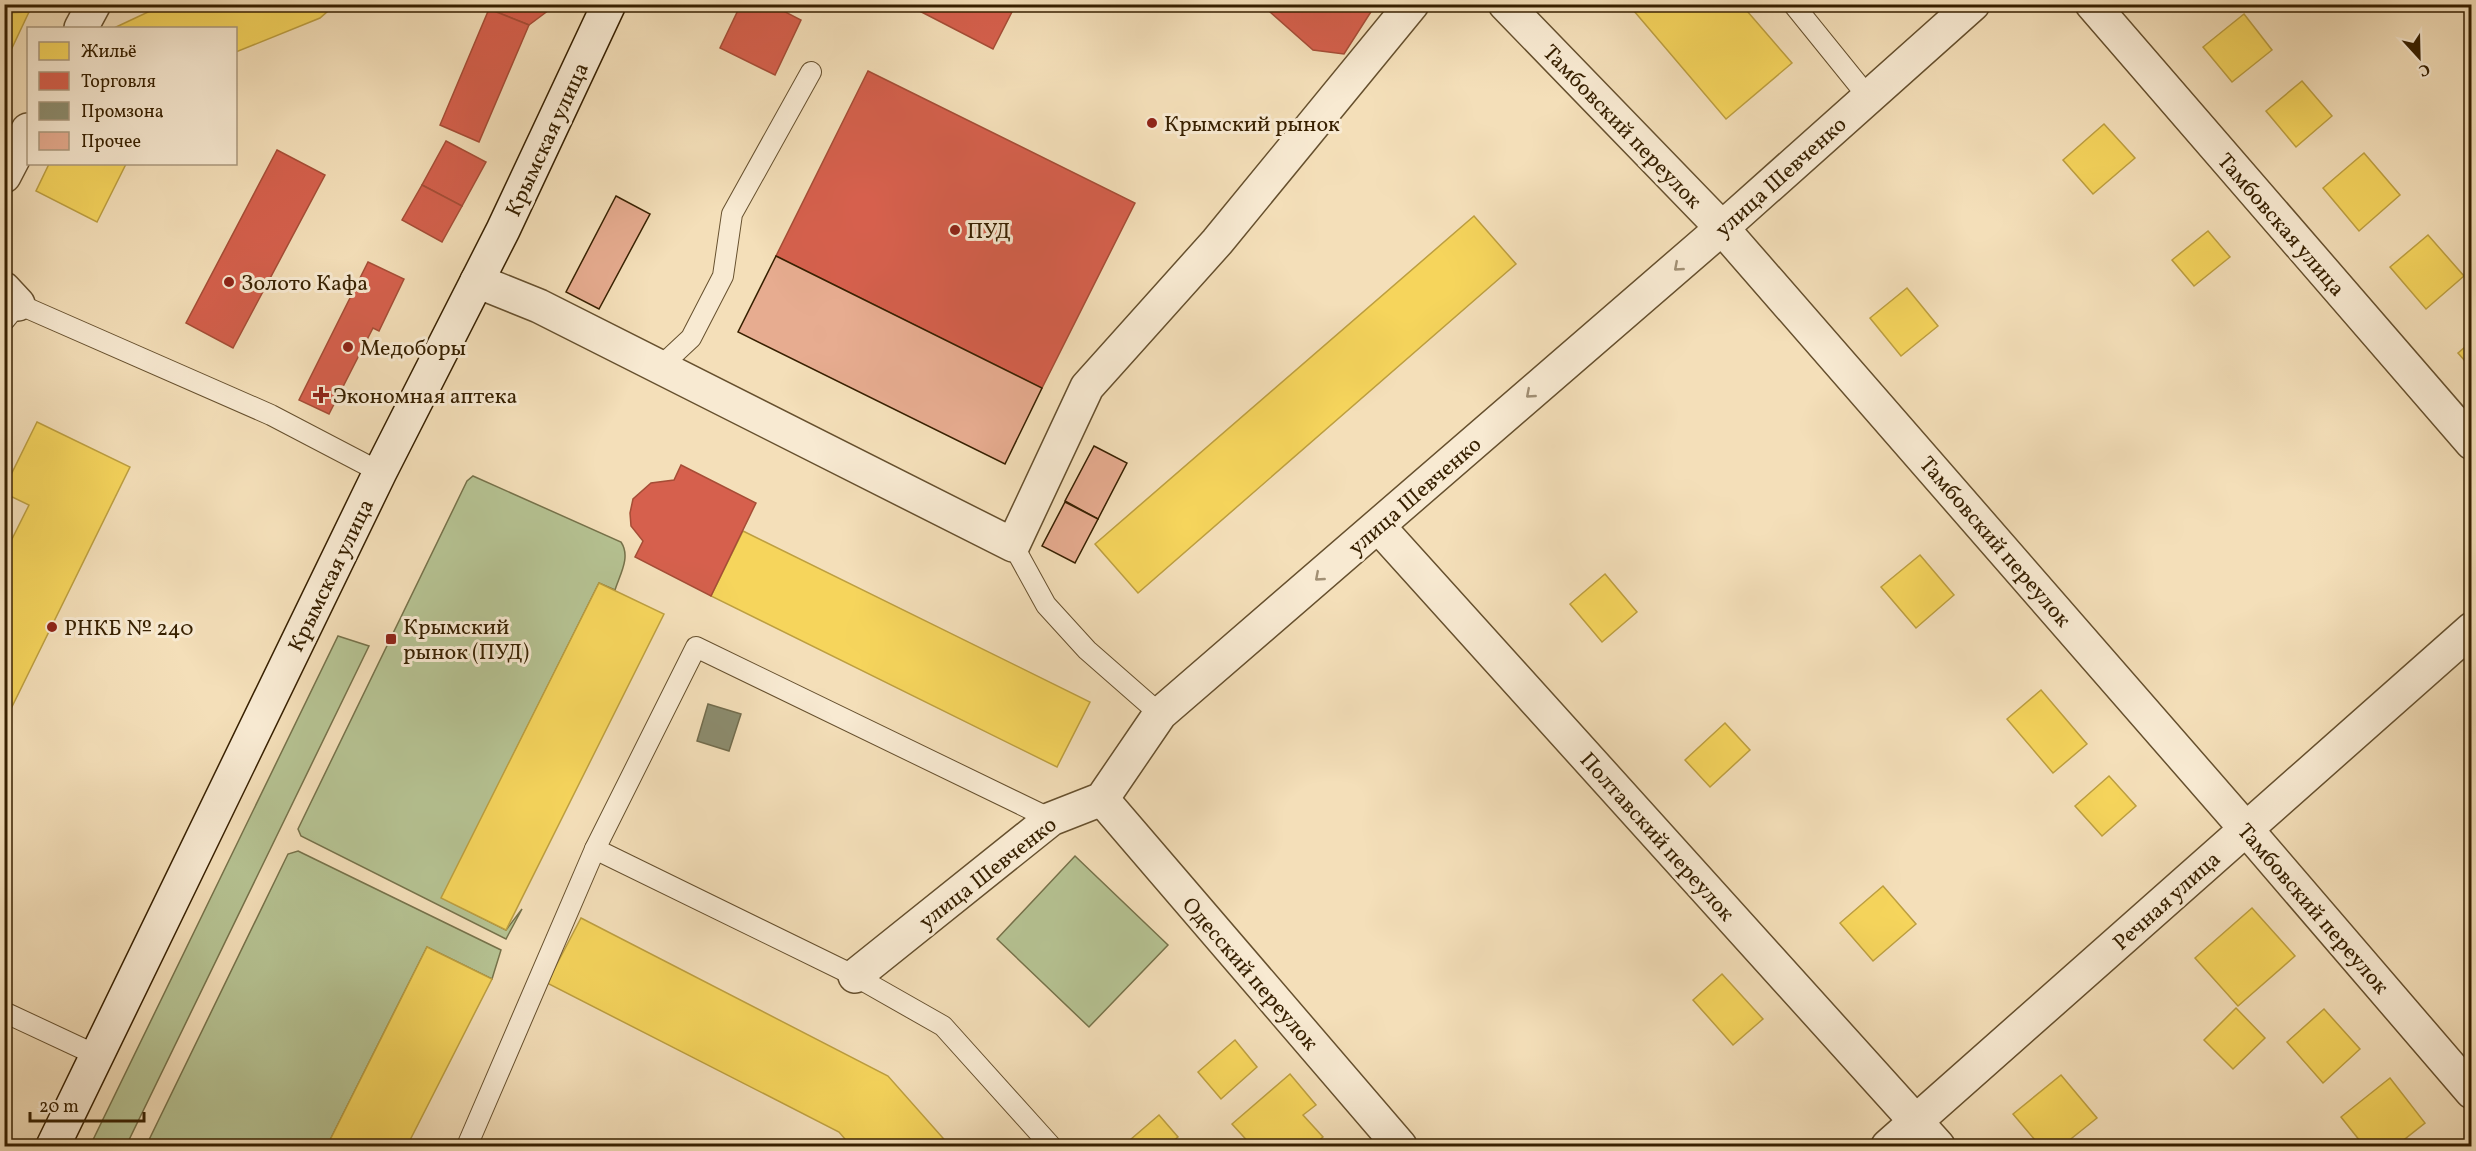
<svg xmlns="http://www.w3.org/2000/svg" width="2476" height="1151" viewBox="0 0 2476 1151" font-family="Vollkorn,serif">
	<rect width="100%" height="100%" fill="#f4dfb9"/>
	<filter id="stains"><feTurbulence type="fractalNoise" baseFrequency=".00333" numOctaves="4"/><feColorMatrix values="0 0 0 0 .2 0 0 0 0 .09 0 0 0 0 .02 0 0 0 .5 -.17"/></filter>
	<radialGradient id="worn" r=".72"><stop offset=".6" stop-color="#630" stop-opacity="0"/><stop offset="1" stop-color="#630" stop-opacity=".3"/></radialGradient>
	<g fill="#b6c393" stroke="#76724a" stroke-width="1.5">
		<path d="M473,476l148,66c10,15 -1,32 -6,48l-16,-7 -157,315 64,32 16,-21 -16,30 -205,-103 -3,-7 169,-348z"/>
		<polygon points="338,636 369,646 126,1146 90,1146"/>
		<polygon points="298,851 501,950 492,979 427,947 327,1146 146,1146 288,854"/>
		<polygon points="1075,856 1168,945 1089,1027 997,939"/>
	</g>
	<g fill="#f6d55c" stroke="#bd9f40" stroke-width="1.5">
		<polygon points="4,4 26,4 29,12 4,13"/>
		<polygon points="165,4 336,4 320,18 236,52 236,28 114,28"/>
		<polygon points="1628,4 1741,4 1792,63 1726,119"/>
		<polygon points="29,12 4,65 4,13"/>
		<polygon points="2244,14 2272,50 2232,82 2203,47"/>
		<polygon points="2302,81 2332,116 2296,147 2266,111"/>
		<polygon points="2104,124 2135,158 2093,194 2063,160"/>
		<polygon points="2364,153 2400,195 2359,231 2323,188"/>
		<polygon points="49,164 126,164 97,222 36,191"/>
		<polygon points="1474,216 1516,264 1138,593 1095,544"/>
		<polygon points="2208,231 2230,257 2194,286 2172,260"/>
		<polygon points="2428,235 2464,276 2426,309 2390,267"/>
		<polygon points="1907,288 1938,326 1901,356 1870,318"/>
		<polygon points="2472,341 2472,369 2458,353"/>
		<polygon points="37,422 130,467 4,723 4,555 29,505 4,493 4,489"/>
		<polygon points="743,531 1090,702 1057,767 711,596"/>
		<polygon points="1920,555 1954,595 1916,628 1881,587"/>
		<polygon points="1605,574 1637,612 1602,642 1570,604"/>
		<polygon points="599,583 664,614 506,930 441,898"/>
		<polygon points="2041,690 2087,744 2053,773 2007,719"/>
		<polygon points="1725,723 1750,750 1710,787 1685,760"/>
		<polygon points="2109,776 2136,806 2102,836 2075,806"/>
		<polygon points="1883,886 1916,924 1873,961 1840,923"/>
		<polygon points="2252,908 2295,956 2238,1006 2195,958"/>
		<polygon points="581,918 888,1076 950,1146 851,1146 839,1132 547,983"/>
		<polygon points="427,947 492,979 407,1146 327,1146"/>
		<polygon points="1722,974 1763,1019 1733,1045 1693,1000"/>
		<polygon points="2236,1008 2265,1038 2233,1069 2204,1040"/>
		<polygon points="2324,1009 2360,1049 2323,1083 2287,1042"/>
		<polygon points="1235,1040 1257,1067 1221,1099 1198,1072"/>
		<polygon points="1290,1074 1316,1105 1303,1115 1323,1137 1312,1146 1268,1146 1265,1143 1260,1146 1252,1146 1232,1124"/>
		<polygon points="2061,1075 2097,1118 2062,1146 2040,1146 2013,1114"/>
		<polygon points="2390,1078 2425,1123 2396,1146 2364,1146 2341,1117"/>
		<polygon points="1159,1115 1178,1137 1167,1146 1123,1146"/>
	</g>
	<g fill="#d6604d" stroke="#a64d36" stroke-width="1.5">
		<polygon points="491,4 557,4 529,25 489,9"/>
		<polygon points="741,4 770,4 801,20 775,75 720,48"/>
		<polygon points="906,4 1016,4 993,49"/>
		<polygon points="1261,4 1376,4 1344,54 1313,50"/>
		<polygon points="489,9 529,25 479,142 440,125"/>
		<polygon points="868,71 1135,203 1042,388 776,256"/>
		<polygon points="446,141 486,162 462,206 422,185"/>
		<polygon points="277,150 325,175 233,348 186,323"/>
		<polygon points="422,185 462,206 442,242 402,220"/>
		<polygon points="368,262 404,279 379,331 373,328 329,414 299,400"/>
		<polygon points="681,465 756,503 711,596 635,557 643,541 631,526 630,513 633,499 651,483 674,480"/>
	</g>
	<polygon fill="#8c8c6e" stroke="#726c4d" stroke-width="1.5" points="708,704 741,714 729,751 697,741"/>
	<g fill="#e7ac90" stroke="#372000" stroke-width="1.5">
		<polygon points="616,196 650,214 599,309 566,292"/>
		<polygon points="776,256 1042,388 1005,464 738,332"/>
		<polygon points="1094,446 1127,463 1098,519 1065,501"/>
		<polygon points="1065,502 1098,519 1075,563 1042,546"/>
	</g>
	<g fill="none" stroke-linecap="round" stroke-linejoin="round">
		<defs>
			<g id="lane">
				<polyline points="1793,4 1869,98"/>
				<polyline points="4,321 18,304 271,415 380,472"/>
				<polyline points="660,367 691,338 723,276 732,214 811,72"/>
				<polyline points="1013,545 1046,605 1087,650 1160,714"/>
				<polyline points="595,849 855,976 943,1026 1051,1146"/>
				<polyline points="4,1012 96,1055"/>
				<polyline points="467,1146 595,849 696,647 1051,819"/>
			</g>
			<g id="street">
				<polyline points="1505,4 1722,228 2246,829 2472,1092"/>
				<polyline points="2092,4 2472,443"/>
				<polyline points="81,28 94,4"/>
				<polyline points="4,176 28,130"/>
				<polyline points="477,281 539,306 1013,545 1087,387 1217,242 1412,4"/>
				<polyline points="4,289 18,304"/>
				<polyline points="1378,526 1938,1146"/>
				<polyline points="1102,799 1400,1146"/>
				<polyline points="855,976 1051,819 1102,799 1160,714 1722,228 1973,4"/>
				<polyline points="1888,1146 2472,629"/>
			</g>
			<polyline id="secondary" points="53,1146 380,472 503,230 609,4"/>
		</defs>
		<use href="#lane" stroke="#66502e" stroke-width="22"/>
		<use href="#street" stroke="#66502e" stroke-width="36"/>
		<use href="#secondary" stroke="#372000" stroke-width="36"/>
		<use href="#lane" stroke="#f8ead2" stroke-width="20"/>
		<use href="#street" stroke="#f8ead2" stroke-width="33"/>
		<use href="#secondary" stroke="#f8ead2" stroke-width="33"/>
	</g>
	<defs><path id="oneway-chevron" d="M-2-3.5L2.5 0L-2 3.5" fill="none" stroke-width="1.6" stroke-linecap="round" stroke-linejoin="round" transform="scale(1.5)"/></defs>
	<g stroke="#a18f74">
		<use href="#oneway-chevron" transform="translate(1678 267) rotate(139)"/>
		<use href="#oneway-chevron" transform="translate(1530 394) rotate(139)"/>
		<use href="#oneway-chevron" transform="translate(1319 577) rotate(139)"/>
	</g>
	<g fill="#8f2418" stroke="#f8ead2" stroke-width="2">
		<circle cx="1152" cy="123" r="6"/>
		<circle cx="955" cy="230" r="6"/>
		<circle cx="229" cy="282" r="6"/>
		<circle cx="348" cy="347" r="6"/>
		<path d="M318 386h6v6h6v6h-6v6h-6v-6h-6v-6h6z"/>
		<circle cx="52" cy="627" r="6"/>
		<rect x="385" y="633" width="12" height="12" rx="3"/>
	</g>
	<g text-anchor="middle" stroke-width="6" stroke-linejoin="round" paint-order="stroke">
		<g font-size="22" fill="#372000" stroke="#f8ead2" text-anchor="start">
			<text x="1164" y="131">Крымский рынок</text>
			<text x="967" y="238">ПУД</text>
			<text x="241" y="290">Золото Кафа</text>
			<text x="360" y="355">Медоборы</text>
			<text x="333" y="403">Экономная аптека</text>
			<text x="403" y="634">Крымский<tspan x="403" dy="25">рынок (ПУД)</tspan></text>
			<text x="64" y="635">РНКБ № 240</text>
		</g>
		<g font-size="22" fill="#372000" stroke="#f8ead2">
			<text transform="translate(1623 126) rotate(46)" y="8">Тамбовский переулок</text>
			<text transform="translate(546 139) rotate(-65)" y="8">Крымская улица</text>
			<text transform="translate(1780 176) rotate(-42)" y="8">улица Шевченко</text>
			<text transform="translate(2282 224) rotate(49)" y="8">Тамбовская улица</text>
			<text transform="translate(1414 495) rotate(-41)" y="8">улица Шевченко</text>
			<text transform="translate(1996 541) rotate(49)" y="8">Тамбовский переулок</text>
			<text transform="translate(330 575) rotate(-64)" y="8">Крымская улица</text>
			<text transform="translate(1658 836) rotate(48)" y="8">Полтавский переулок</text>
			<text transform="translate(987 872) rotate(-38)" y="8">улица Шевченко</text>
			<text transform="translate(2166 900) rotate(-42)" y="8">Речная улица</text>
			<text transform="translate(2314 908) rotate(49)" y="8">Тамбовский переулок</text>
			<text transform="translate(1251 973) rotate(49)" y="8">Одесский переулок</text>
		</g>
	</g>
	<rect width="2476" height="1151" fill="none" stroke="#f4dfb9" stroke-width="24"/>
	<rect x="6" y="6" width="2464" height="1139" fill="none" stroke="#372000" stroke-width="3"/>
	<rect x="12" y="12" width="2452" height="1127" fill="none" stroke="#372000" stroke-width="1.5"/>
	<rect x="27" y="27" width="210" height="138" fill="#f8ead2" stroke="#ab997e" stroke-width="1.5"/>
	<rect x="39" y="42" width="30" height="18" fill="#f6d55c" stroke="#ab997e" stroke-width="1.5"/>
	<text x="81" y="57" font-size="18" fill="#372000">Жильё</text>
	<rect x="39" y="72" width="30" height="18" fill="#d6604d" stroke="#ab997e" stroke-width="1.5"/>
	<text x="81" y="87" font-size="18" fill="#372000">Торговля</text>
	<rect x="39" y="102" width="30" height="18" fill="#8c8c6e" stroke="#ab997e" stroke-width="1.5"/>
	<text x="81" y="117" font-size="18" fill="#372000">Промзона</text>
	<rect x="39" y="132" width="30" height="18" fill="#e7ac90" stroke="#ab997e" stroke-width="1.5"/>
	<text x="81" y="147" font-size="18" fill="#372000">Прочее</text>
	<g transform="translate(2419 57) rotate(158)" stroke="#f8ead2" stroke-width="4.5" paint-order="stroke">
	<path d="M0-4.5L10 22L0 15L-10 22Z" fill="#372000"/>
	<text y="-9" font-size="16" font-weight="bold" text-anchor="middle" fill="#372000">С</text>
	</g>
	<path d="M30 1112v9h114v-9" fill="none" stroke="#372000" stroke-width="3"/>
	<text x="39" y="1112" font-size="18" fill="#372000" stroke="#f8ead2" stroke-width="4.5" paint-order="stroke">20 m</text>
	<rect width="100%" height="100%" filter="url(#stains)"/>
	<rect width="100%" height="100%" fill="url(#worn)"/>
</svg>
